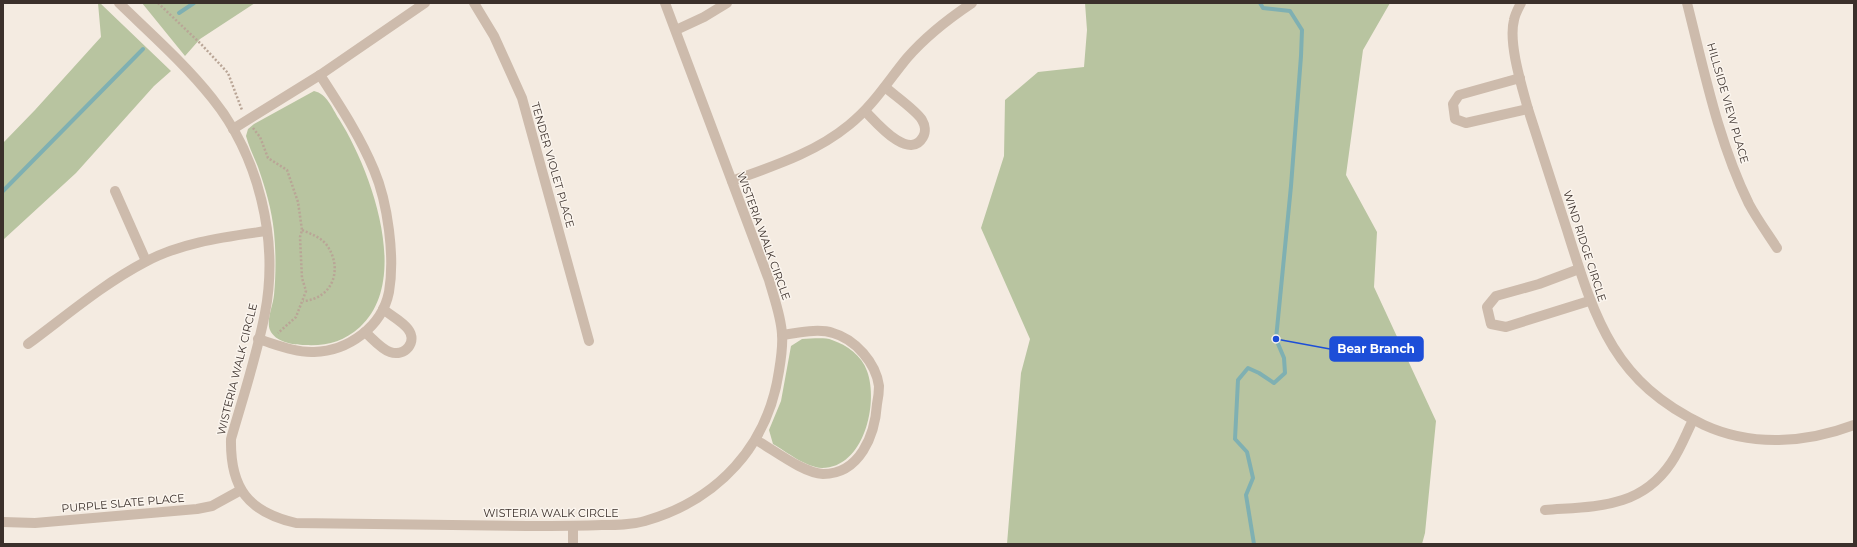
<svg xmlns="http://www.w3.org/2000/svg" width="1857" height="547" viewBox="0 0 1857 547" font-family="Montserrat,sans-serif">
	<rect width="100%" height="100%" fill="#f4ebe1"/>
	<g fill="#b8c4a0">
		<polygon points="98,3 100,3 171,71 154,86 76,173 3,240 3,143 35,110 101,37"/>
		<polygon points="142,3 255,3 200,39 185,56"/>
		<polygon points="1085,3 1390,3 1363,50 1346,175 1377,232 1374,287 1436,421 1425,533 1422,544 1007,544 1021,373 1030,339 981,228 1004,156 1005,100 1038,72 1084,67 1087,30"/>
		<path d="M314,91c13,3 18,17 25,28 31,49 73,161 21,208 -17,15 -33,19 -55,18 -12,0 -30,-3 -35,-15 -4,-10 3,-24 4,-35 2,-21 2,-43 0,-63 -2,-22 -9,-45 -16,-65 -4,-10 -9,-20 -12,-31l2,-7 6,-5z"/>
		<path d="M802,339c9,0 22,-2 30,1 15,5 30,16 35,31 12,32 -3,97 -45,97 -17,-1 -35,-16 -49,-24l-4,-14 12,-29 10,-55z"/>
	</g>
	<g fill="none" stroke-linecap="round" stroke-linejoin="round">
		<g stroke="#7fb0b2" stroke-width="4">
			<polyline points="179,13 194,3"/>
			<polyline points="3,191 143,49"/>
			<polyline points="1254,544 1246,495 1253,478 1247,452 1235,439 1238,380 1248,368 1259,373 1274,383 1285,373 1284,358 1276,339 1291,186 1301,56 1302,30 1290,11 1263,8 1260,3"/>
		</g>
		<g stroke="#b9a596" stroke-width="2.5" stroke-dasharray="2 2" stroke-linecap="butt">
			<polyline points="158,3 201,44 228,73 242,110"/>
			<polyline points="253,128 260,137 268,158 287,170 298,202 302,230 300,237 302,278 306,291 296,317 278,333"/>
			<path d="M302,230c9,4 18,7 24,14 18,24 7,55 -23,57"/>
		</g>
		<g stroke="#cdbbac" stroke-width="10">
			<path d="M119,3c32,31 66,61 93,95 47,58 67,142 53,215 -8,42 -22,84 -34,126 -1,49 17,73 65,84 77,1 154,2 231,3 25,0 50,0 75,-1 15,0 29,0 43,-4 73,-21 123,-75 134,-150 2,-12 4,-25 3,-37 -1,-18 -8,-36 -13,-54l-104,-277"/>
			<polyline points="474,3 494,36 522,98 589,341"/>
			<path d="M1521,3c-3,6 -6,11 -7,17 -6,23 8,67 14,89 13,40 26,81 39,121 28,89 46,152 137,195 48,22 102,18 150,0"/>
			<path d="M1687,3c17,67 31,138 62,201 8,15 19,30 28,44"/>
			<polyline points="676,30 704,17 727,3"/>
			<polyline points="1520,78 1459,95 1453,104 1455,119 1466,123 1528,109"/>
			<path d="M865,111c11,11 44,51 58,26 3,-5 2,-12 -1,-17 -5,-9 -28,-25 -37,-33"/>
			<polyline points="233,129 320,75 425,3"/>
			<path d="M732,181c41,-15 83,-28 117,-56 24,-19 39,-44 58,-67 19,-22 41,-39 65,-55"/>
			<polyline points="115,191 146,261"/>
			<polyline points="1579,269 1539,284 1496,296 1487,307 1491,324 1506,327 1589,301"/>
			<path d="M365,332c7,6 16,17 25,20 15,5 28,-10 18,-23 -6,-8 -18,-14 -25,-20"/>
			<path d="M258,339c17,5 38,14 56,13 34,-1 68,-25 75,-60 6,-35 -1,-89 -15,-122 -14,-34 -34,-64 -54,-95"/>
			<path d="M28,344c38,-28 75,-60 117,-82 37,-20 80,-25 121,-31"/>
			<path d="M756,440c18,10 47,33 67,34 37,0 52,-39 54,-70 1,-5 2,-12 2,-18 -3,-23 -24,-47 -46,-53 -15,-5 -35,0 -51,2"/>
			<path d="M1545,510c50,-4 95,-1 126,-47 9,-13 15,-29 22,-43"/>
			<polyline points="3,522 35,523 197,509 212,506 241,490"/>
			<polyline points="573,526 573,544"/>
		</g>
	</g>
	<g text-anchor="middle" stroke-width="3" stroke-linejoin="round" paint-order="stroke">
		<g font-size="11" fill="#3b302b" stroke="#fbf5ee">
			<text transform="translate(1728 103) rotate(74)" y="4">HILLSIDE VIEW PLACE</text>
			<text transform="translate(553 165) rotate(74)" y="4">TENDER VIOLET PLACE</text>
			<text transform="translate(764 236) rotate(70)" y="4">WISTERIA WALK CIRCLE</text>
			<text transform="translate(1585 246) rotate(72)" y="4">WIND RIDGE CIRCLE</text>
			<text transform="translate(237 369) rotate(-76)" y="4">WISTERIA WALK CIRCLE</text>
			<text transform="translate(123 503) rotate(-5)" y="4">PURPLE SLATE PLACE</text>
			<text x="551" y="517">WISTERIA WALK CIRCLE</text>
		</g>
	</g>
	<path fill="none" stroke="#1d4ed8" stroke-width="1.5" d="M1276 339L1330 349"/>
	<circle fill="#1d4ed8" stroke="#fbf5ee" stroke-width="1.5" cx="1276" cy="339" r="4"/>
	<rect fill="#1d4ed8" stroke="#1d4ed8" stroke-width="1.5" x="1330" y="337" width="93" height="24" rx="4"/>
	<g font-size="12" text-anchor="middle" font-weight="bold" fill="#fff">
		<text x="1376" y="353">Bear Branch</text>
	</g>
	<rect width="1857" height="547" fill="none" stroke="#3b302b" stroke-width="8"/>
</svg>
